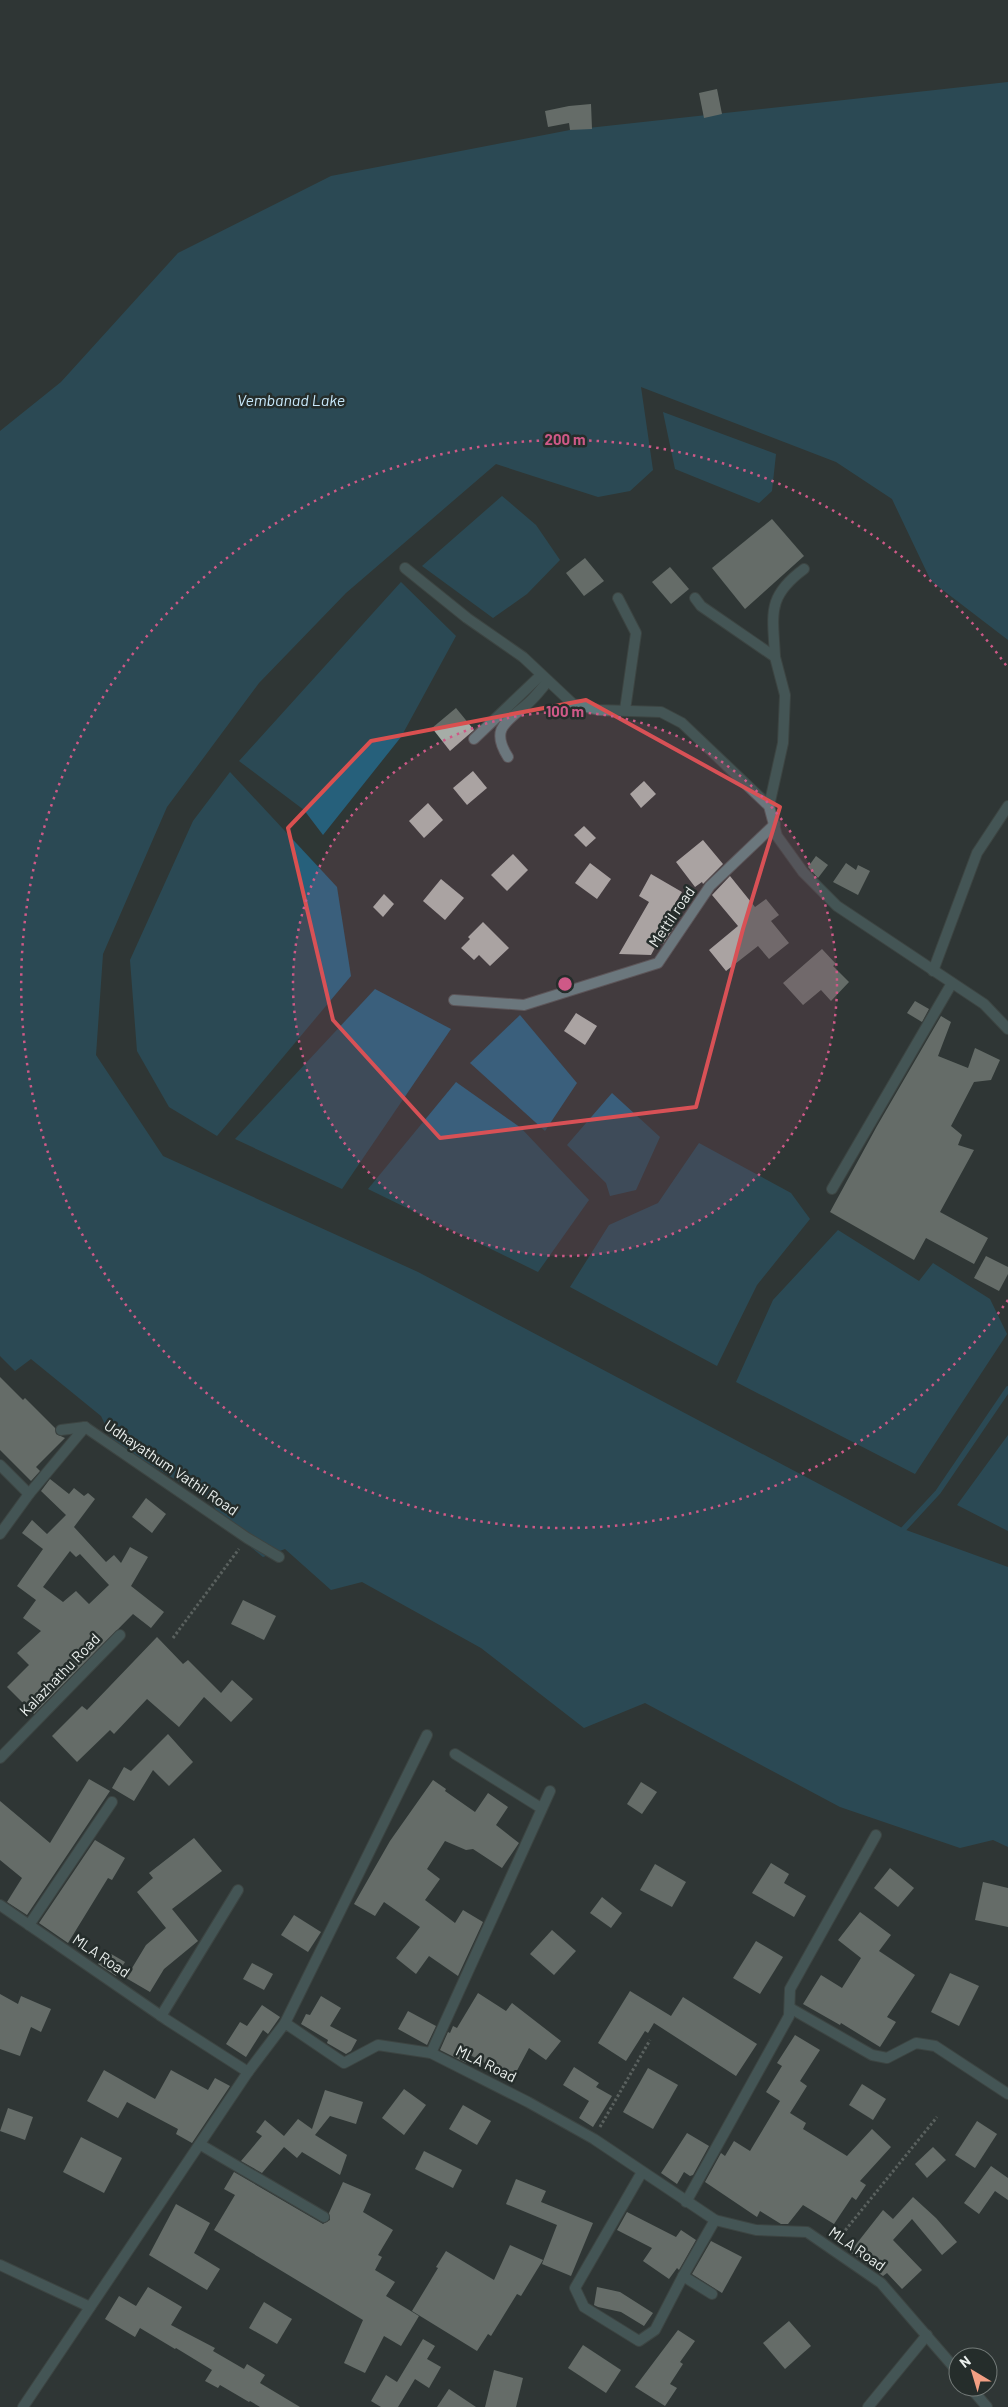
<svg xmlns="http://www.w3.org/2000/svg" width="1008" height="2407" viewBox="0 0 1008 2407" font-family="Barlow,sans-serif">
	<rect width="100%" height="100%" fill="#2f3735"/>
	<g fill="#26607b">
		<polygon points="1008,82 1008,640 931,581 892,499 836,462 641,387 653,470 630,491 598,497 496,464 346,593 259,683 167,807 103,954 96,1055 163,1156 418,1272 906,1530 1008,1567 1008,1847 993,1840 960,1848 840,1807 645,1703 584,1728 481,1648 362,1582 331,1590 285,1549 263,1557 227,1528 210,1500 114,1443 101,1416 31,1359 15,1371 0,1356 0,431 61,382 178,253 331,176 570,130"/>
		<polygon points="663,412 776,454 772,491 759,503 675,469"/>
		<polygon points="502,496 536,525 560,560 527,594 493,618 422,566"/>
		<polygon points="401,582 456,636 401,737 323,835 304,810 239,761"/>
		<polygon points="230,772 337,887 351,976 217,1136 169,1107 137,1051 130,960 193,821"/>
		<polygon points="375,989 451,1029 342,1189 235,1139"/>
		<polygon points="520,1015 577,1083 545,1131 470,1063"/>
		<polygon points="456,1082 521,1128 589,1200 538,1272 368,1189"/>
		<polygon points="612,1093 660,1137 636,1190 610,1196 606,1183 567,1145"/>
		<polygon points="699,1143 791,1193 810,1219 757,1285 717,1366 570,1287 609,1225 658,1203"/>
		<polygon points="838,1230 919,1281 933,1263 990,1299 1007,1334 915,1474 736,1382 773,1300"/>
		<polygon points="1008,1435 1008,1531 957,1505"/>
	</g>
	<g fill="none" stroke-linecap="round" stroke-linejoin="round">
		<polyline stroke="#26607b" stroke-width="5.5" points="900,1533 938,1492 1008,1389"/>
	</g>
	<g fill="#a6ada7" fill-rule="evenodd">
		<polygon points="717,89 722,114 704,118 699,93"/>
		<polygon points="591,104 592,129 570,130 569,123 548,127 545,111 569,106"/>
		<polygon points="772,519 804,556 745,609 712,568"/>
		<polygon points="585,558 604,581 584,596 566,573"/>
		<polygon points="670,567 689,589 671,604 652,582"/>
		<polygon points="456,708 474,730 450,751 432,728"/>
		<polygon points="473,771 487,788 467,805 453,788"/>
		<polygon points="644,781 656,794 641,808 630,794"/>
		<polygon points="428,803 443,820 424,838 409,821"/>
		<polygon points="584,826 596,838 586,847 574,835"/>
		<polygon points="703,840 723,864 703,884 702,882 695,887 676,862"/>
		<polygon points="513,854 528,870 507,891 491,875"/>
		<polygon points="816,856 828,865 818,878 808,867"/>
		<polygon points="590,863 611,879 597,899 575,883"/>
		<polygon points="846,863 856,870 858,865 870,871 858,895 833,882"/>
		<polygon points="651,874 682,892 666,919 676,924 663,944 658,942 651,955 619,954 649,902 639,896"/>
		<polygon points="730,876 755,907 766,899 779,915 771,921 789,943 769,959 758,946 726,971 709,950 738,926 712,895"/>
		<polygon points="441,879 464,898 445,920 423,901"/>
		<polygon points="384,894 394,904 383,917 373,907"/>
		<polygon points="483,922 509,948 490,966 479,955 474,960 461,948 470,939 468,937"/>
		<polygon points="822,949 836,964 833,966 849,982 831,1001 821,990 803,1005 783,983"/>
		<polygon points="915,1001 929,1009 922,1022 907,1013"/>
		<polygon points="576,1013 597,1026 585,1045 564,1031"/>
		<polygon points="941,1016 951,1022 938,1056 968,1068 975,1048 1000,1060 991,1080 974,1082 951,1126 962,1135 958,1145 974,1150 940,1212 988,1238 974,1264 926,1238 914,1260 830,1212 877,1126"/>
		<polygon points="986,1256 1008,1267 1008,1274 999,1291 974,1278"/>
		<polygon points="0,1377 23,1400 25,1398 55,1428 56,1434 65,1438 36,1467 40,1471 31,1481 0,1450"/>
		<path d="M50,1479l19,15 5,-6 10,8 4,-3 7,6 -21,28 32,35 8,-7 7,8 9,-16 18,10 -17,29 33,26 -13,16 -18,-14 -99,100 -27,-27 22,-22 -12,-12 24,-22 -18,-13 13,-18 -19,-14 26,-37 -21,-16 10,-13 15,14 19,-19 -25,-24zM70,1551l6,6 4,-3 29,31 -20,19 -13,-13 -13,11 -20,-15z"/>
		<polygon points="146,1498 166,1514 152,1533 132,1517"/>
		<polygon points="243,1600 276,1616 264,1640 231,1624"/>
		<polygon points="157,1637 183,1664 188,1660 221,1693 232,1680 253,1699 231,1722 204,1697 179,1727 147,1699 114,1734 110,1730 77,1762 52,1736 82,1706 87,1710"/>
		<polygon points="168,1734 193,1762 169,1786 153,1770 134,1801 112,1788 124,1767 131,1771"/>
		<polygon points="89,1779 110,1791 27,1915 7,1902 22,1878 0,1860 0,1801 50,1843"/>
		<polygon points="433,1780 446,1789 445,1791 475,1812 488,1793 508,1807 496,1825 519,1843 502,1868 473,1849 466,1850 445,1841 427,1869 440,1879 425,1900 455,1923 463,1910 483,1922 458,1976 429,1956 416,1974 396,1958 420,1927 384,1902 375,1916 354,1904 390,1841"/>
		<polygon points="641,1782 657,1792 642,1814 627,1804"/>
		<polygon points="194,1838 222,1871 172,1909 198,1941 164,1969 150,1992 126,1978 146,1945 166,1928 137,1892 153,1878 149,1873"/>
		<polygon points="95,1840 125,1858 112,1880 108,1878 68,1943 39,1923"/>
		<polygon points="771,1863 789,1874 784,1883 806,1896 794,1917 752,1893"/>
		<polygon points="655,1864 686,1882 672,1907 640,1890"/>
		<polygon points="890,1868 914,1888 898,1907 874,1888"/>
		<polygon points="983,1882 1008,1888 1008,1927 975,1920"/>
		<polygon points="602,1897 622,1913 611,1928 590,1913"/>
		<polygon points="860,1912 891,1935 879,1951 915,1975 887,2017 896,2022 880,2047 841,2023 840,2025 803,2004 821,1975 842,1988 861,1958 838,1940"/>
		<polygon points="294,1915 321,1932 308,1952 281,1935"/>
		<polygon points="552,1930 576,1951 554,1975 530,1954"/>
		<polygon points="756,1941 783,1957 760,1994 733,1978"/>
		<polygon points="106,1951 125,1962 116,1976 98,1964"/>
		<polygon points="252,1963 273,1974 264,1990 243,1979"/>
		<polygon points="950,1973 979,1986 959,2026 931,2012"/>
		<polygon points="630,1991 671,2016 683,1997 757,2044 736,2076 654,2023 648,2033 645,2031 626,2061 598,2043"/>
		<polygon points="478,1993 506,2011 512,2003 561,2041 546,2060 529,2048 513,2078 470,2055 466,2063 440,2050 448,2032 450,2033 453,2026 457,2028"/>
		<polygon points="0,1994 18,2004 21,1996 51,2009 41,2032 31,2027 20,2056 0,2049"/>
		<polygon points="321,1996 341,2008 330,2026 357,2040 351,2051 346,2054 327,2043 328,2040 301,2024 306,2014 310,2015"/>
		<polygon points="262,2005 280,2017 268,2034 263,2030 246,2057 226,2044 240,2022 247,2026"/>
		<polygon points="408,2011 436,2026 427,2045 398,2029"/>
		<polygon points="795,2035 820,2050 800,2081 807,2086 790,2113 806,2123 803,2129 847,2156 872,2129 891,2147 860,2181 866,2185 856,2200 852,2197 834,2224 803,2205 788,2224 781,2224 760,2211 757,2217 705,2182 721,2153 725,2156 734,2141 750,2151 780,2101 766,2092 782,2066 777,2063"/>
		<polygon points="574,2067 599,2083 596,2087 612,2096 593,2127 579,2118 589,2101 563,2085"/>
		<polygon points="648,2068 678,2085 653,2129 623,2112"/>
		<polygon points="104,2070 155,2099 171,2070 208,2090 215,2078 230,2086 192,2143 176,2134 178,2129 127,2102 118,2118 87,2101"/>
		<polygon points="862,2084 886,2099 873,2120 849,2105"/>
		<polygon points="404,2089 426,2105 404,2135 382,2118"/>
		<polygon points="325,2090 363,2102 356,2124 330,2116 315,2135 347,2155 340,2175 302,2152 297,2158 284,2147 262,2173 241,2161 262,2136 256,2132 265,2120 284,2136 298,2119 312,2129"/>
		<polygon points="463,2105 491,2121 477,2145 449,2129"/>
		<polygon points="8,2108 33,2117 25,2140 0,2131"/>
		<polygon points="977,2121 997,2134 975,2168 955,2155"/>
		<polygon points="687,2133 709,2146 693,2175 690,2176 684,2172 677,2184 661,2173"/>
		<polygon points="81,2137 122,2158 104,2193 63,2172"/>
		<polygon points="933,2147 946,2160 927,2178 915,2164"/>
		<polygon points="424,2151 462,2170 453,2188 415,2169"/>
		<polygon points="991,2166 1008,2178 1008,2200 995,2191 979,2214 964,2203"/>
		<polygon points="234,2172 323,2224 330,2220 329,2213 343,2182 371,2194 363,2212 393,2230 378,2255 382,2257 375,2270 395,2282 386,2296 419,2316 401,2346 384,2336 365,2373 344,2363 363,2320 214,2230 235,2195 224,2189"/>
		<polygon points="516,2179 546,2191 541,2202 593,2223 571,2276 542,2264 557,2225 506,2204"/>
		<polygon points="913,2197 936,2218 957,2242 942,2255 912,2219 893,2240 922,2270 902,2289 887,2273 883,2276 850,2252 883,2210 893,2219"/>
		<polygon points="176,2204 210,2223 194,2253 220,2269 207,2290 149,2255"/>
		<polygon points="627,2212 676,2237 681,2230 696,2240 679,2270 677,2268 669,2279 643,2261 652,2248 617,2230"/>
		<polygon points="711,2241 742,2257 722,2293 692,2274"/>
		<polygon points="510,2245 543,2260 521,2296 517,2294 491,2336 488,2334 477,2351 412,2311 438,2268 436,2267 446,2251 494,2280"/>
		<polygon points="148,2287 182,2307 171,2325 215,2348 213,2351 244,2369 247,2364 265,2375 260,2383 300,2407 260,2407 250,2401 249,2402 220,2385 218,2388 205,2381 212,2370 176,2348 175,2349 140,2328 135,2337 105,2319 119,2296 136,2306"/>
		<polygon points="597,2287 620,2292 653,2313 644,2326 621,2312 598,2307 594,2305"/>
		<polygon points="264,2302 292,2319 277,2344 249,2328"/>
		<polygon points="789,2321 811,2346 785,2369 763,2343"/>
		<polygon points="678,2330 695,2341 680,2362 683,2364 670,2384 677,2388 665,2406 635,2387"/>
		<polygon points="423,2339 435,2346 427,2359 441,2367 429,2388 415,2379 398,2407 381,2407 371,2401 386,2375 397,2382"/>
		<polygon points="583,2345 621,2370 606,2393 568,2368"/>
		<polygon points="494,2370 523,2378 516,2407 485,2407"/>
		<polygon points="449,2389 476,2407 437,2407"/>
	</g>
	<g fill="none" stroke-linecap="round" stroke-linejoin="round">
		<defs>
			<g id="minor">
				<polyline points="405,568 467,618 523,657 573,704 599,710 661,712 682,723 769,806 777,836 803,872 837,906 984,1004 1008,1029"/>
				<polyline points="618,598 636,633 625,710"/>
				<polyline points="695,598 701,606 775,657 785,695 783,743 769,806"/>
				<path d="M775,657c-2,-43 -9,-60 29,-88"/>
				<polyline points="474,739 541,675"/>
				<path d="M508,757c-18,-28 -2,-35 18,-52 8,-6 15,-16 22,-24"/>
				<polyline points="933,971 977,853 1008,806"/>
				<polyline points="454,1000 524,1005 658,963 710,886 775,824"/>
				<polyline points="832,1189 952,983"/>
				<polyline points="85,1427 247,1538 279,1557"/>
				<polyline points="61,1430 85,1427"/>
				<polyline points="0,1465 29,1494"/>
				<polyline points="0,1534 29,1494 85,1427"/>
				<polyline points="455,1754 541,1808"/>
				<polyline points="0,1758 120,1635"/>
				<polyline points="0,1905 167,2020 248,2072"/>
				<polyline points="29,1925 112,1802"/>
				<polyline points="790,2008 872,2055 887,2058 916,2043 935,2046 1008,2094"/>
				<polyline points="161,2016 238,1890"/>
				<polyline points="285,2023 427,1735"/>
				<polyline points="431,2053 550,1791"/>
				<polyline points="201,2145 324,2217"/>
				<polyline points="642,2172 575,2288 584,2307 639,2341 655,2330 683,2276 715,2220"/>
				<polyline points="686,2202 789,2016 790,1989 876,1835"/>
				<polyline points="0,2265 90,2307"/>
				<polyline points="683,2276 712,2294"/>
				<polyline points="970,2387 987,2407"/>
				<polyline points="23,2407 248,2072 285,2023 344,2063 378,2045 431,2053 528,2102 594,2139 715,2220 756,2230 807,2232 881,2283 958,2372"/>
				<polyline points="868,2407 927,2335"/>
			</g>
		</defs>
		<use href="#minor" stroke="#4d5553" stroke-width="12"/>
		<g stroke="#8e9492" stroke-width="3" stroke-dasharray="2.5 2.5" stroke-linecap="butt">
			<polyline points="173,1638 239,1549"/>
			<polyline points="600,2127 650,2040"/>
			<polyline points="839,2238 937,2117"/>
		</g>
		<use href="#minor" stroke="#5e7b7d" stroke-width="10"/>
	</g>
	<path d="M0 0H1008V2407H0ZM586,700l194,107 -37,122 -47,178 -256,31 -107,-118 -45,-192 83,-87z" fill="#2f3735" fill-opacity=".55" fill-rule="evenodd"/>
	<path fill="none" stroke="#da5050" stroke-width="4" stroke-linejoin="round" d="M586,700l194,107 -37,122 -47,178 -256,31 -107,-118 -45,-192 83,-87z"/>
	<circle cx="565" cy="984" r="272" fill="#ce5987" fill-opacity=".12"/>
	<g fill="none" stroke="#ce5987" stroke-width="2.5" stroke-dasharray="2.5 5">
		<circle cx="565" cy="984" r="272"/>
		<path d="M1008 1300A544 544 0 1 1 1008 668"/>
	</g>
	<g text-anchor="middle" stroke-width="5" stroke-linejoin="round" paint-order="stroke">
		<g font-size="15" fill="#ebf0ee" stroke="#252d2b">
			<text transform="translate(672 917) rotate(-56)" y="5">Mettil road</text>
			<text transform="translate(171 1468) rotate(34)" y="5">Udhayathum Vathil Road</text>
			<text transform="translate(60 1675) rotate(-46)" y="5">Kalazhathu Road</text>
			<text transform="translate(101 1956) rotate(34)" y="5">MLA Road</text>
			<text transform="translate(486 2064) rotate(26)" y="5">MLA Road</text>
			<text transform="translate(857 2249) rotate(35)" y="5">MLA Road</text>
		</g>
		<g font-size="16" font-style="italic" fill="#c9e9fb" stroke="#252d2b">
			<text x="291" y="406">Vembanad Lake</text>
		</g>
	</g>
	<circle cx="565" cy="984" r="8" fill="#ce5987" stroke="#252d2b" stroke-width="2.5"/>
	<g font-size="15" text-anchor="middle" font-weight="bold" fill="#ce5987" stroke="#252d2b" stroke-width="5" stroke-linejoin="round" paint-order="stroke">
		<text x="565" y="445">200 m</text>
		<text x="565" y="717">100 m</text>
	</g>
	<g transform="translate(973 2372) rotate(322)"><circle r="24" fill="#252d2b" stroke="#747b79"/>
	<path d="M0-4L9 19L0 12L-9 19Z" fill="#f39f83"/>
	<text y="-8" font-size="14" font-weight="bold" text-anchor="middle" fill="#ebf0ee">N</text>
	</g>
</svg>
